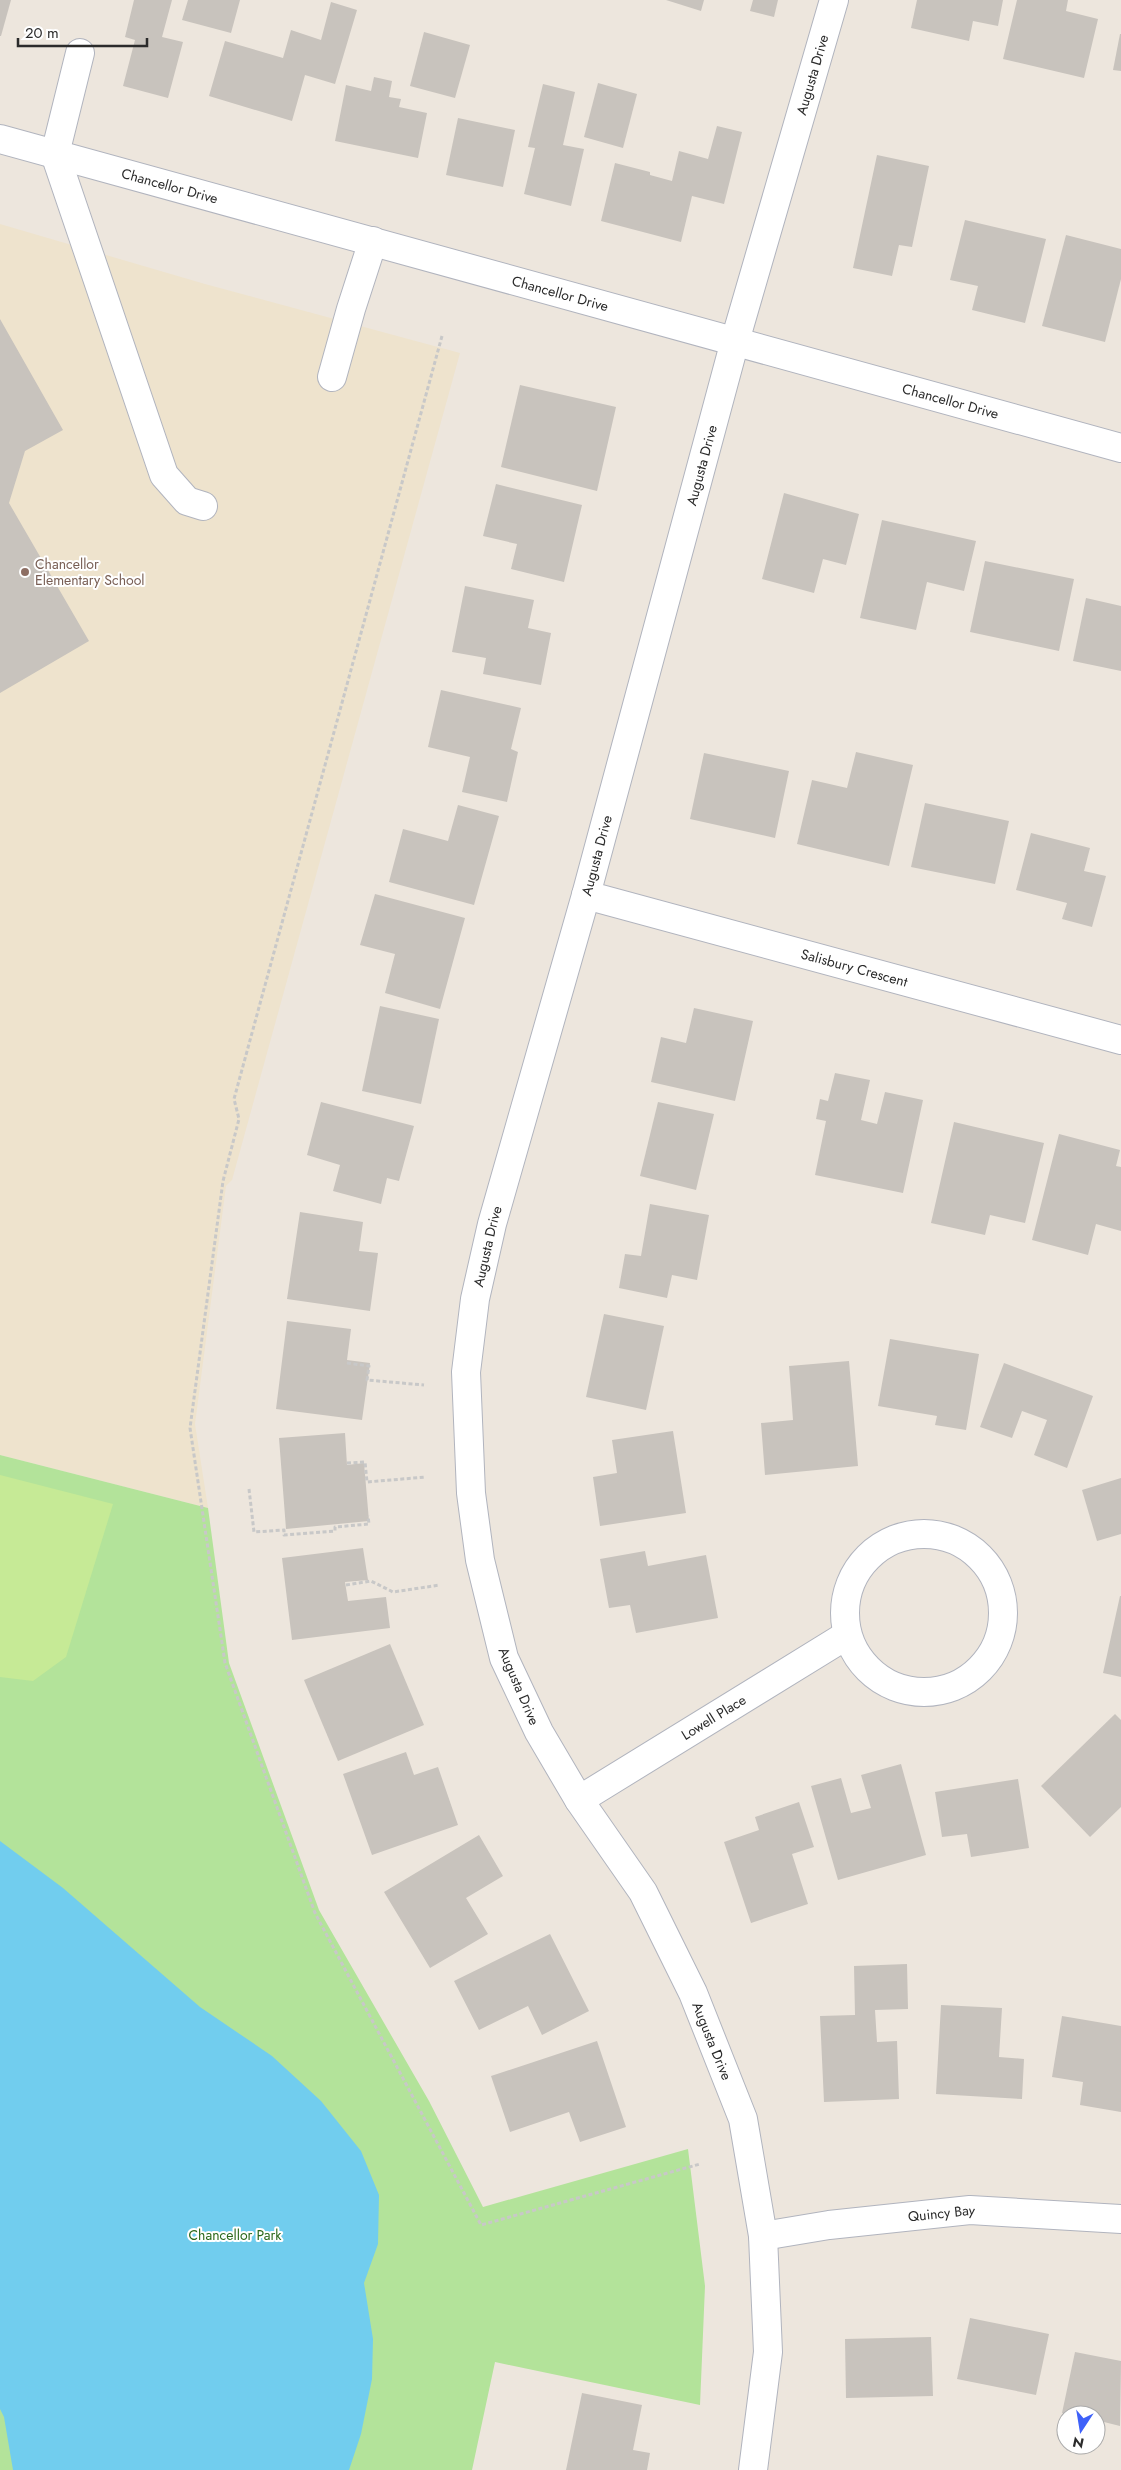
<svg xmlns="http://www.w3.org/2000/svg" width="1121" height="2470" viewBox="0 0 1121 2470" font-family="Jost,sans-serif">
	<rect width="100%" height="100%" fill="#ede6dd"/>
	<polygon fill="#eee3cd" points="0,224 205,284 460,353 232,1180 226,1186 195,1424 208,1508 0,1455"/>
	<polygon fill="#b3e39a" points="0,1455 208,1508 229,1663 319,1910 429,2101 483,2207 688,2149 705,2286 700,2405 495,2362 472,2470 0,2470"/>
	<polygon fill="#c6ea96" points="0,1475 113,1504 66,1657 33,1681 0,1677"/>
	<polygon fill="#71cdee" points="0,1841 63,1888 200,2007 272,2056 321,2101 361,2151 379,2195 378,2244 364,2283 373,2339 372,2379 361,2434 349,2470 13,2470 4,2417 0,2409"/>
	<g fill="#c8c3bd">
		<polygon points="0,0 11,0 1,36 0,36"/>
		<polygon points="134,0 172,0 162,37 183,42 168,98 123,86 135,40 125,37"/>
		<polygon points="188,0 240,0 231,33 182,20"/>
		<polygon points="666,0 704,0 701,11"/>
		<polygon points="753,0 778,0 774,17 750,11"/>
		<polygon points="917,0 1003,0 998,26 973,21 969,41 911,28"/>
		<polygon points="1017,0 1068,0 1066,11 1098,19 1084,78 1003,59"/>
		<polygon points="331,2 357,10 335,84 305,75 292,121 209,96 225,41 283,58 291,30 321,40"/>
		<polygon points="424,32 470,45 455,98 410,86"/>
		<polygon points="1120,34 1121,34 1121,71 1113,70"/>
		<polygon points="374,77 392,81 389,97 401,99 399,107 427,113 418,158 335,141 346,85 371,91"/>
		<polygon points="598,83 637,94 623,148 584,137"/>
		<polygon points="543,84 575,92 563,145 584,149 571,206 524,194 535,148 528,147"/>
		<polygon points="458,118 515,130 503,187 446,175"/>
		<polygon points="717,126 742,132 724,204 692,196 681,242 601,221 615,163 650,172 650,175 672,181 679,151 708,159"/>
		<polygon points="877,155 929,166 912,247 899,245 892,276 853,268"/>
		<polygon points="965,220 1046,239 1025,323 972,310 978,286 950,280"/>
		<polygon points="1066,235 1121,249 1121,279 1105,342 1042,326"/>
		<polygon points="0,319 63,430 25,451 9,503 89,641 0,693"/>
		<polygon points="520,385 616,407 597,491 501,467"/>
		<polygon points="496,484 582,505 564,582 511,569 517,544 483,536"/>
		<polygon points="784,493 859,514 846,565 823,559 814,593 762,579"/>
		<polygon points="882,520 976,541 964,591 927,582 916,630 860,618"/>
		<polygon points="985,561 1074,579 1059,651 970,632"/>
		<polygon points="465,586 534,600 528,628 551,633 541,685 483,674 486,658 452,652"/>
		<polygon points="1086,598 1121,606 1121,671 1073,661"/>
		<polygon points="441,690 521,708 511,749 518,752 507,802 462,792 470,757 428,747"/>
		<polygon points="856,752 913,765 889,866 797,844 812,780 847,788"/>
		<polygon points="704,753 789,771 775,838 690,819"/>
		<polygon points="925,803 1009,821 995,884 911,867"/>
		<polygon points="458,805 499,816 474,905 389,882 403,829 448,841"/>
		<polygon points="1031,833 1090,848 1084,871 1106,876 1092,927 1062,919 1067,903 1016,890"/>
		<polygon points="375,894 465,918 440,1009 385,993 395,954 360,945"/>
		<polygon points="380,1006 439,1019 421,1104 362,1091"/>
		<polygon points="694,1008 753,1021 735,1101 651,1082 661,1037 686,1043"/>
		<polygon points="835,1073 870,1080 861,1120 877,1124 885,1092 923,1100 903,1193 815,1175 826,1121 816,1119 820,1099 828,1101"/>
		<polygon points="321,1102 414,1126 399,1181 387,1178 381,1204 333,1191 340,1165 307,1155"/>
		<polygon points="658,1102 714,1114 696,1190 640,1176"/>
		<polygon points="954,1122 1044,1143 1025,1223 990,1215 985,1235 931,1223"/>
		<polygon points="1059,1134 1120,1150 1116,1166 1121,1167 1121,1231 1096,1224 1088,1255 1032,1240"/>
		<polygon points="650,1204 709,1215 697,1280 672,1275 667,1298 619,1288 625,1254 641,1256"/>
		<polygon points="300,1212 363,1222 359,1251 378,1253 370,1311 287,1299"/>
		<polygon points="604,1314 664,1326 646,1410 586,1397"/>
		<polygon points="287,1321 351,1329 347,1360 370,1363 362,1420 276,1409"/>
		<polygon points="890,1339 979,1354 966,1430 935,1425 937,1416 878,1406"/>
		<polygon points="849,1361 858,1466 765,1475 761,1423 793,1420 789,1366"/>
		<polygon points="1004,1363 1093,1396 1067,1468 1034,1455 1047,1420 1022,1411 1012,1438 980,1427"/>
		<polygon points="673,1431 686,1513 600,1526 593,1477 617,1473 612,1440"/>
		<polygon points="345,1433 347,1465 364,1463 369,1521 286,1529 279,1438"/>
		<polygon points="1121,1478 1121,1534 1097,1541 1082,1490"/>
		<polygon points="363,1548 368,1580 345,1582 348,1601 386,1597 390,1628 292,1640 282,1558"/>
		<polygon points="645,1551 648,1566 706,1555 718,1618 636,1633 630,1605 609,1608 600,1559"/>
		<polygon points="1120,1596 1121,1596 1121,1677 1103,1673"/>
		<polygon points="390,1644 424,1725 338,1761 304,1680"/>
		<polygon points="1115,1714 1121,1720 1121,1807 1090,1837 1041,1786"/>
		<polygon points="406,1752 414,1775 438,1767 458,1825 372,1855 343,1774"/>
		<polygon points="901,1764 926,1855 838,1880 811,1786 841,1778 851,1813 871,1808 861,1775"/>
		<polygon points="1018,1779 1029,1848 971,1857 967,1834 942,1837 935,1792"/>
		<polygon points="799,1802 814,1847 792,1854 808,1904 751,1923 724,1842 759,1830 755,1817"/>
		<polygon points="479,1835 503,1876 466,1898 488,1934 430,1968 384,1892"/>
		<polygon points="550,1934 589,2011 542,2035 528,2006 479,2030 454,1981"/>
		<polygon points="907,1964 908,2009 875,2010 877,2042 897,2041 899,2099 824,2102 820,2016 855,2015 854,1966"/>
		<polygon points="941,2005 1002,2008 999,2057 1024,2059 1022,2099 936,2094"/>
		<polygon points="1062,2016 1121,2026 1121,2112 1080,2105 1083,2082 1052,2077"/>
		<polygon points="597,2041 626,2127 580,2142 569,2112 510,2132 491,2076"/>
		<polygon points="970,2318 1049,2334 1036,2395 957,2379"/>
		<polygon points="931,2337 933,2396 846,2398 845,2339"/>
		<polygon points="1075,2352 1121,2361 1120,2426 1096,2420 1096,2415 1062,2413"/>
		<polygon points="582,2393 642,2405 633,2450 650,2453 647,2470 566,2470"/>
	</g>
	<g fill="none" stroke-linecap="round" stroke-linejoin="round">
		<defs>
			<g id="minor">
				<polyline points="80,53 55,154 164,475 187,501 203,506"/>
				<path id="s1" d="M0,139l1121,309"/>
				<polyline points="332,377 351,309 373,241"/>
				<path id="s2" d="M586,895l535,145"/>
				<circle cx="924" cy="1613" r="79"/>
				<path id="s3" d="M579,1800l268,-165"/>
				<path id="s4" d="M763,2236l66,-11 141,-15 151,9"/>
				<path id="s5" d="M753,2470l15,-118 -5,-116 -20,-117 -50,-126 -50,-101 -64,-92 -40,-68 -35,-74 -24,-98 -9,-67 -5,-121 9,-73 17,-75 94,-329 149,-554 99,-341"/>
			</g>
		</defs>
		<use href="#minor" stroke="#b1b4be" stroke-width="30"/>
		<g stroke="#c8c8c8" stroke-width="3" stroke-dasharray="4 2.5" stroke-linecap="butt">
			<polyline points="442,336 234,1099 239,1119 223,1181 190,1428 225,1663 315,1913 481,2225 700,2164"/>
			<polyline points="347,1363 369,1366 367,1380 424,1385"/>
			<polyline points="347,1463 365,1462 367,1482 426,1477"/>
			<polyline points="249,1489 254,1532 284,1530 284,1535 335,1531 335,1527 369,1524 368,1516"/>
			<polyline points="346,1585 371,1581 393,1592 440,1585"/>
		</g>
		<use href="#minor" stroke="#fff" stroke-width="28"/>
	</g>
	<circle fill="#8d6e63" stroke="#fff" stroke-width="2" cx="25" cy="572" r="5"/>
	<g text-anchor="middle" stroke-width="4" stroke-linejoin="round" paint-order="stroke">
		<g font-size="14" fill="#2b2b2b" stroke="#fff">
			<text dy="5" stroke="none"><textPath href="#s5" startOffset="2508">Augusta Drive</textPath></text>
			<text dy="5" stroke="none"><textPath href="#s1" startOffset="176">Chancellor Drive</textPath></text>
			<text dy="5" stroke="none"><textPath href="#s1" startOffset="581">Chancellor Drive</textPath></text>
			<text dy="5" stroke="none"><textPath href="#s1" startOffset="986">Chancellor Drive</textPath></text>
			<text dy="5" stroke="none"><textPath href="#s5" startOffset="2102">Augusta Drive</textPath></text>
			<text dy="5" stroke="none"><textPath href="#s5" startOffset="1698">Augusta Drive</textPath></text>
			<text dy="5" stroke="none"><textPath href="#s2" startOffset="278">Salisbury Crescent</textPath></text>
			<text dy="5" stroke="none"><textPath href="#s5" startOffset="1292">Augusta Drive</textPath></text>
			<text transform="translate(519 1686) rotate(67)" y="5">Augusta Drive</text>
			<text dy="5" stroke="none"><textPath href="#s3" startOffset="158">Lowell Place</textPath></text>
			<text transform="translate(712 2041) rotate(68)" y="5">Augusta Drive</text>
			<text dy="5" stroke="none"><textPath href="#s4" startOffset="180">Quincy Bay</textPath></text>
		</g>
		<g font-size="14" fill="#785e54" stroke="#fff" text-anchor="start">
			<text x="35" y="569">Chancellor<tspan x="35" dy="16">Elementary School</tspan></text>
		</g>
		<g font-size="14" fill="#2b681b" stroke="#fff">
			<text x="235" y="2240">Chancellor Park</text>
		</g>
	</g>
	<g transform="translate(1081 2430) rotate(192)"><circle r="24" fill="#ffffff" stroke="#aaaaaa"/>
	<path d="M0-4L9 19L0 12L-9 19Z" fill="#3e61f9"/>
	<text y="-8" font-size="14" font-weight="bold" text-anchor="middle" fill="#2b2b2b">N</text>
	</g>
	<path d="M18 38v8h129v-8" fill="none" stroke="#2b2b2b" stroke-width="2.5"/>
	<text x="25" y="38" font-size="15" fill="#2b2b2b" stroke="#ffffff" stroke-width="4" paint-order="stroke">20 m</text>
</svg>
